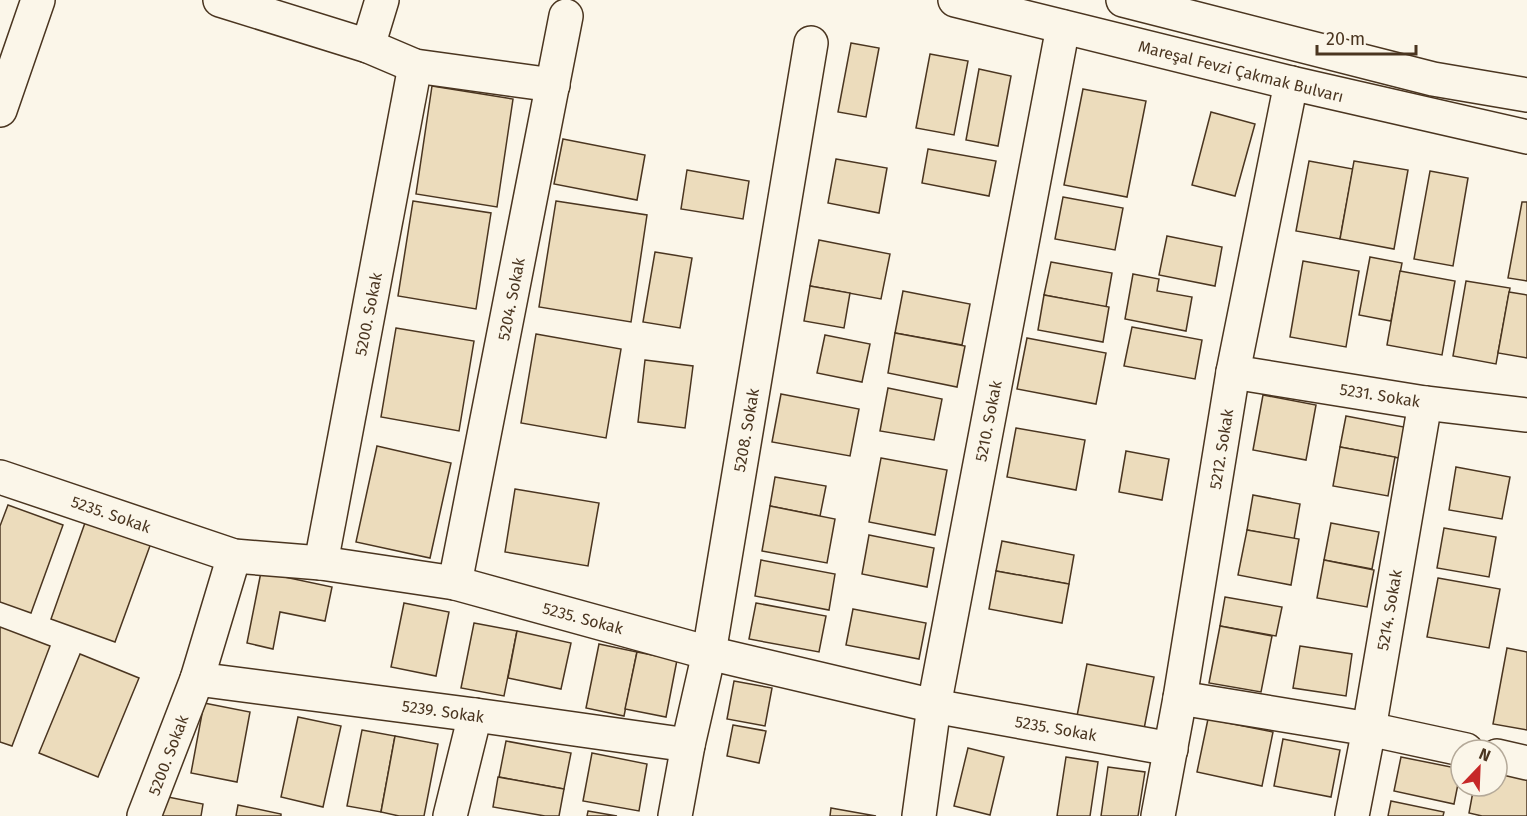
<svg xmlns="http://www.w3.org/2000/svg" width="1527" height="816" viewBox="0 0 1527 816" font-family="'Fira Sans',sans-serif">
	<rect width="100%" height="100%" fill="#fbf6e9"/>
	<g fill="#ecdcbc" stroke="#4a3520" stroke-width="1.5">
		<polygon points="851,43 879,48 866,117 838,112"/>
		<polygon points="930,54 968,61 954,135 916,128"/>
		<polygon points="979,69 1011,76 998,146 966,140"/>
		<polygon points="432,86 513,99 497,207 416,194"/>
		<polygon points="1083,89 1146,101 1127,197 1064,185"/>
		<polygon points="1211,112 1255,124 1235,196 1192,185"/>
		<polygon points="563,139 645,155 637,200 554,184"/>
		<polygon points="928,149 996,161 989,196 922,183"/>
		<polygon points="836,159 887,168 879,213 828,203"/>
		<polygon points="1309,161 1353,169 1340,239 1296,231"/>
		<polygon points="1354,161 1408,170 1394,249 1340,239"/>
		<polygon points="687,170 749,181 743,219 681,209"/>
		<polygon points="1430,171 1468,178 1453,266 1414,259"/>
		<polygon points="1063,197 1123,208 1115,250 1055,239"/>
		<polygon points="413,201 491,213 476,309 398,296"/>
		<polygon points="556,201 647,215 631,322 539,307"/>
		<polygon points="1522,202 1527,202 1527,281 1508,278"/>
		<polygon points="1167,236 1222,247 1215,286 1159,275"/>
		<polygon points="819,240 890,254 881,299 810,286"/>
		<polygon points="655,252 692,258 680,328 643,322"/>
		<polygon points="1370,257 1402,263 1391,321 1359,315"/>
		<polygon points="1303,261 1359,271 1346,347 1290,337"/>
		<polygon points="1051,262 1112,273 1106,307 1044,295"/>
		<polygon points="1400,271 1455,281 1442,355 1387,345"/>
		<polygon points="1133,274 1159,279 1157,291 1192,297 1186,331 1125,319"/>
		<polygon points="1466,281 1510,288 1496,364 1453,356"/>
		<polygon points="810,286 850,293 844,328 804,321"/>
		<polygon points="903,291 970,304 962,345 895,333"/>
		<polygon points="1509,292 1527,295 1527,358 1498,353"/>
		<polygon points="1044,295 1109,307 1103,342 1038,330"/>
		<polygon points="1132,327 1202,340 1195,379 1124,366"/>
		<polygon points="396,328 474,341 459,431 381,417"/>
		<polygon points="895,333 965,346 957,387 888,373"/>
		<polygon points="536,334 621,349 606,438 521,423"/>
		<polygon points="825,335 870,344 862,382 817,373"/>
		<polygon points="1027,338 1106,353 1096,404 1017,389"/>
		<polygon points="645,360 693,366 685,428 638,422"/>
		<polygon points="888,388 942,399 934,440 880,431"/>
		<polygon points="781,394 859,409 850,456 772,442"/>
		<polygon points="1263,395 1316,405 1306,460 1253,450"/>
		<polygon points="1346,416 1404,427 1399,458 1340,447"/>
		<polygon points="1016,428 1085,440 1076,490 1007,477"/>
		<polygon points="377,446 451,463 430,558 356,542"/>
		<polygon points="1340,447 1395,457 1388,496 1333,486"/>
		<polygon points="1126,451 1169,459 1162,500 1119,492"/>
		<polygon points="881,458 947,470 935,535 869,522"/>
		<polygon points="1456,467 1510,477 1502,519 1449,510"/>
		<polygon points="775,477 826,486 820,516 770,506"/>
		<polygon points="515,489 599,503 588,566 505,552"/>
		<polygon points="1253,495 1300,504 1294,539 1247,530"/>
		<polygon points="8,505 63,525 31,613 0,602 0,526"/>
		<polygon points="770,506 835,519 827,563 762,551"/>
		<polygon points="86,520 151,543 115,642 51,619"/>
		<polygon points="1331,523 1379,532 1372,569 1324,560"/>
		<polygon points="1444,528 1496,537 1489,577 1437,568"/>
		<polygon points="1247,530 1299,539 1291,585 1238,575"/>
		<polygon points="869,535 934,548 927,587 862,574"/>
		<polygon points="1002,541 1074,555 1069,584 996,571"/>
		<polygon points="761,560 835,574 829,610 755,596"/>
		<polygon points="1324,560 1374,570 1367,607 1317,598"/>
		<polygon points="996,571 1069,584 1062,623 989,609"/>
		<polygon points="261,572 332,587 325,621 280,612 273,649 247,643"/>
		<polygon points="1438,578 1500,589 1489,648 1427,637"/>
		<polygon points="1225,597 1282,607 1276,636 1220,626"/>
		<polygon points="404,603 449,612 436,676 391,667"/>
		<polygon points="756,603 826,616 819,652 749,639"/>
		<polygon points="853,609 926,623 919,659 846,645"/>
		<polygon points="474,623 517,631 504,696 461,688"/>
		<polygon points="1220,626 1272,636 1261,692 1209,683"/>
		<polygon points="0,627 50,646 12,746 0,742"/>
		<polygon points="517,631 571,643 561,689 508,678"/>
		<polygon points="599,644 637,652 624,716 586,708"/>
		<polygon points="1300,646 1352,654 1346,696 1293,688"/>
		<polygon points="1507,648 1527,652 1527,730 1493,724"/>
		<polygon points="637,652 677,660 666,717 625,709"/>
		<polygon points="80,654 139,678 98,777 39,753"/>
		<polygon points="1087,664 1154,677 1144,729 1077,716"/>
		<polygon points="734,681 772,688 765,726 727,719"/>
		<polygon points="204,703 250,712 237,782 191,773"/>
		<polygon points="298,717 341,726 323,807 281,797"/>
		<polygon points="1208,719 1273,732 1262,786 1197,772"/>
		<polygon points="733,725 766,731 759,763 727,756"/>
		<polygon points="362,730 395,736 381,812 347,806"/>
		<polygon points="395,736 438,744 424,816 399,816 381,812"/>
		<polygon points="1283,739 1340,750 1331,797 1274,786"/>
		<polygon points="506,741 571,753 564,789 499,777"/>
		<polygon points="968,748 1004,757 990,815 954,806"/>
		<polygon points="592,753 647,764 639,811 583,801"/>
		<polygon points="1066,757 1098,762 1090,816 1057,816"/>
		<polygon points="1401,757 1461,769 1454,804 1394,791"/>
		<polygon points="1108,767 1145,772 1138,816 1101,816"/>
		<polygon points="1497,769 1527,775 1527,816 1482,816 1469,813 1474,786 1497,786"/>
		<polygon points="498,777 564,789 559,816 545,816 493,807"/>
		<polygon points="158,795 203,804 201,816 154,816"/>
		<polygon points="1391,801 1444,812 1443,816 1388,816"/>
		<polygon points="238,805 281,814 281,816 236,816"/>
		<polygon points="831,808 876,816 830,816"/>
		<polygon points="588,811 617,816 587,816"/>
	</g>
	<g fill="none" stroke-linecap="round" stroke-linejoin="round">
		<defs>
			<g id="minor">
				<polyline points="220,0 368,46 415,66 553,85"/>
				<polyline points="368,46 382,0"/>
				<polyline points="0,110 38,0"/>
				<polyline points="1233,372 1425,403 1527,415"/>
				<polyline points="0,477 234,556 321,563 455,583 709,653 934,706 1171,749"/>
				<polyline points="321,563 415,66"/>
				<polyline points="455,583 566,16"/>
				<polyline points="197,679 475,715 688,745"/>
				<polyline points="1180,698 1369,729 1466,750"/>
				<polyline points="1497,756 1527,763"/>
				<polyline points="144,816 197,679 234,556"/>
				<polyline points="450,816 475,715"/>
				<polyline points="675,816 688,745 709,653 811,43"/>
				<polyline points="919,816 934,706 1063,27"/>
				<polyline points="1158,816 1180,698 1233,372 1291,83"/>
				<polyline points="1352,816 1369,729 1425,403"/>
			</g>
			<g id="highway">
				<polyline points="955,0 1291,83 1527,137"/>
				<polyline points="1123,0 1433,79 1527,95"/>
			</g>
		</defs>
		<use href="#minor" stroke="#4a3520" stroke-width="36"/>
		<use href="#highway" stroke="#4a3520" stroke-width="36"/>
		<use href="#minor" stroke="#fbf6e9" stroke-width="33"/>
		<use href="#highway" stroke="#fbf6e9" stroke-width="33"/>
	</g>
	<g text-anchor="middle" stroke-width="4.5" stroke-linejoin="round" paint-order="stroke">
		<g font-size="16" fill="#4a3520" stroke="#fbf6e9">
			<text transform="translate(1241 71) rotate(14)" y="6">Mareşal Fevzi Çakmak Bulvarı</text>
			<text transform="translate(511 299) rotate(-79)" y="6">5204. Sokak</text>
			<text transform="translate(368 314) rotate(-79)" y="6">5200. Sokak</text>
			<text transform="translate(1380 395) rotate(9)" y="6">5231. Sokak</text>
			<text transform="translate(988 421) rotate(-79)" y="6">5210. Sokak</text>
			<text transform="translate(746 430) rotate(-80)" y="6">5208. Sokak</text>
			<text transform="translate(1221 449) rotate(-81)" y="6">5212. Sokak</text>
			<text transform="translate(111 514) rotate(19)" y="6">5235. Sokak</text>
			<text transform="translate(1389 610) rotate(-80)" y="6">5214. Sokak</text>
			<text transform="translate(583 618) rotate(15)" y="6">5235. Sokak</text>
			<text transform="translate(443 711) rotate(8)" y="6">5239. Sokak</text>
			<text transform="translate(1056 728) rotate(10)" y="6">5235. Sokak</text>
			<text transform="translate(168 755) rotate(-69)" y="6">5200. Sokak</text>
		</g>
	</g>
	<g transform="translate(1479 768) rotate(23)"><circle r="28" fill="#fbf6e9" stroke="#b4a999" stroke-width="1.5"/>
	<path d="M0-4.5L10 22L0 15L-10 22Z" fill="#c62828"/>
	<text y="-9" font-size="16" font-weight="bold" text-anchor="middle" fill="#4a3520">N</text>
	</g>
	<path d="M1317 45v9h99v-9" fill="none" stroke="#4a3520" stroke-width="3"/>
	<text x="1326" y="45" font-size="18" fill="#4a3520" stroke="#fbf6e9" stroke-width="4.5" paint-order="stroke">20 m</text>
</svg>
